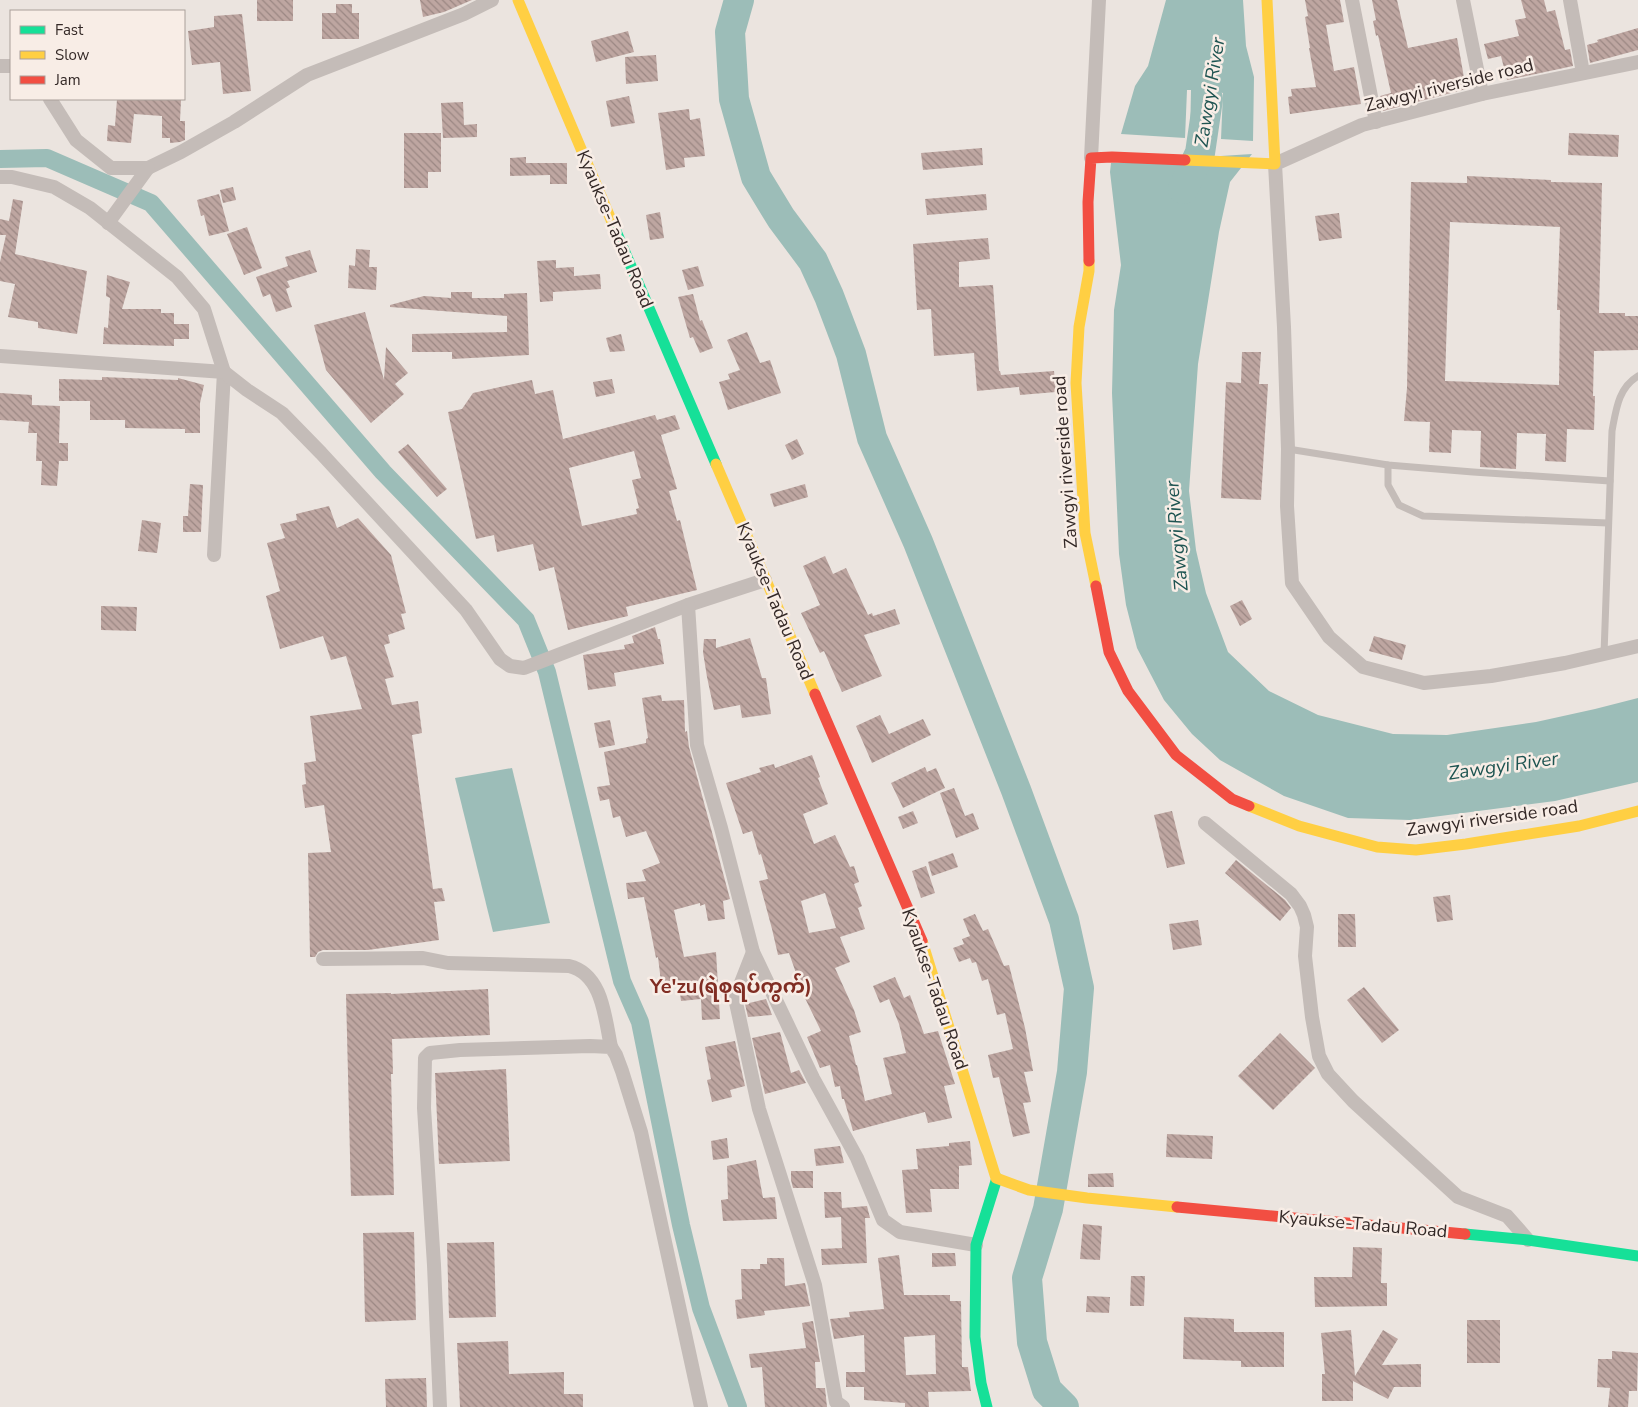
<svg xmlns="http://www.w3.org/2000/svg" width="1638" height="1407" viewBox="0 0 1638 1407" font-family="'Nunito Sans','Noto Sans Myanmar',sans-serif">
	<defs>
		<pattern id="building-back-hatch" width="6" height="6" patternUnits="userSpaceOnUse" patternTransform="scale(1.25)"><rect width="6" height="6" fill="#bea6a1"/><path d="M-1 5l2 2M0 0l6 6M5-1l2 2" fill="none" stroke="#9b8783"/></pattern>
	</defs>
	<rect width="100%" height="100%" fill="#ebe4df"/>
	<g fill="#9cbdb8">
		<polygon points="1166,0 1243,0 1246,46 1254,77 1253,141 1221,139 1223,93 1218,92 1216,139 1190,138 1191,90 1187,90 1185,138 1121,134 1135,86 1148,66"/>
		<polygon points="1252,154 1230,182 1219,232 1198,364 1189,491 1196,550 1206,593 1228,652 1269,691 1318,715 1393,734 1447,735 1536,722 1595,709 1638,698 1638,782 1555,801 1410,820 1348,818 1284,796 1220,760 1192,734 1164,700 1137,648 1126,605 1119,554 1112,393 1114,310 1121,265 1110,172 1111,163"/>
		<polygon points="512,768 550,923 493,932 455,778"/>
	</g>
	<g fill="none" stroke-linecap="round" stroke-linejoin="round">
		<polyline stroke="#9cbdb8" stroke-width="18" points="0,159 47,158 151,203 383,472 526,620 547,672 622,981 640,1022 681,1225 701,1308 738,1407"/>
		<g stroke="#9cbdb8" stroke-width="30">
			<polyline points="739,0 730,32 734,99 756,177 781,218 813,261 829,296 851,354 872,438 918,542 1016,790 1064,920 1079,988 1072,1072 1048,1209 1027,1278 1032,1342 1047,1390 1064,1407"/>
			<polyline points="1183,189 1200,153 1208,99"/>
		</g>
	</g>
	<g fill="url(#building-back-hatch)" fill-rule="evenodd">
		<rect x="257" y="0" width="36" height="21"/>
		<polygon points="420,0 472,0 444,12 423,17"/>
		<polygon points="1305,0 1340,0 1344,22 1326,25 1334,71 1354,67 1361,104 1290,114 1288,97 1292,96 1291,89 1316,87 1309,48 1310,48 1305,17 1308,16"/>
		<polygon points="1372,0 1397,0 1408,48 1457,38 1466,89 1383,111 1380,96 1391,93 1378,35 1376,36 1373,21 1376,20"/>
		<polygon points="1521,0 1544,0 1547,12 1555,10 1565,50 1570,49 1573,66 1507,80 1501,56 1488,59 1484,44 1519,36 1515,20 1526,18"/>
		<polygon points="336,4 352,4 352,13 359,13 359,39 322,39 322,13 336,13"/>
		<polygon points="242,14 251,91 223,94 220,62 192,65 188,31 214,27 214,16"/>
		<polygon points="1638,28 1638,50 1590,63 1587,45 1598,42 1597,40"/>
		<polygon points="628,31 634,52 596,62 591,41"/>
		<polygon points="656,55 658,81 626,84 625,57"/>
		<polygon points="629,96 635,123 611,127 606,101"/>
		<polygon points="117,99 181,100 180,121 185,121 185,140 180,142 170,143 170,138 162,138 162,116 134,114 131,143 107,141 108,125 115,126"/>
		<polygon points="463,102 464,125 477,124 477,137 443,138 441,103"/>
		<polygon points="689,109 690,120 700,118 705,156 684,158 685,167 666,170 658,113"/>
		<polygon points="404,133 441,133 441,172 428,172 428,188 404,188"/>
		<polygon points="1569,133 1619,135 1618,157 1568,155"/>
		<polygon points="982,148 983,165 923,170 921,153"/>
		<polygon points="526,157 526,163 567,163 567,184 550,184 550,175 510,176 510,158"/>
		<path d="M1467,176l84,4v2l51,1 -3,130h26v3h13v34l-44,1 -1,45h2l-1,34 -27,-1 -1,33 -21,-1 1,-27 -29,-1 -1,36 -36,-2 1,-36 -29,-1 -1,23 -22,-1 1,-30 -26,-1 3,-33 4,-206 56,1zM1450,222l110,5 -3,83h3l-1,75 -114,-4z"/>
		<polygon points="233,187 236,200 223,203 220,190"/>
		<polygon points="219,194 229,231 209,236 204,215 201,216 197,200"/>
		<polygon points="986,194 987,210 927,215 925,199"/>
		<polygon points="13,199 23,201 15,254 87,271 77,334 38,328 38,322 8,317 15,284 0,281 0,262 6,235 0,235 0,219 9,221"/>
		<polygon points="660,212 664,238 650,240 646,215"/>
		<polygon points="1339,213 1342,238 1319,241 1315,216"/>
		<polygon points="247,227 262,268 244,275 227,234"/>
		<polygon points="988,238 990,259 959,262 959,287 993,285 999,371 1000,371 1001,375 1054,371 1056,392 1020,395 1019,387 977,391 974,353 934,356 931,309 917,310 913,244"/>
		<polygon points="356,249 370,250 369,267 377,267 376,290 348,288 349,265 355,266"/>
		<polygon points="310,250 317,272 287,281 290,287 286,289 292,307 276,312 270,294 263,297 256,277 288,266 285,257"/>
		<polygon points="556,260 556,268 574,267 574,276 600,274 601,289 553,292 553,301 540,302 537,261"/>
		<polygon points="698,266 704,286 688,290 682,270"/>
		<polygon points="107,275 130,282 122,309 161,309 161,313 174,313 174,324 189,324 189,339 174,339 174,346 103,344 104,327 108,328 110,298 106,296"/>
		<polygon points="451,292 472,292 472,298 504,298 504,294 527,293 529,355 452,359 452,352 412,352 412,334 507,332 507,316 390,307 390,305 424,296 451,298"/>
		<polygon points="693,294 700,321 702,320 713,348 700,353 693,337 690,338 678,297"/>
		<polygon points="365,312 384,380 386,347 408,373 395,384 404,394 371,423 326,370 314,325"/>
		<polygon points="747,332 760,363 770,360 781,393 728,410 719,382 730,379 728,374 740,370 727,340"/>
		<polygon points="621,334 625,351 610,352 606,338"/>
		<polygon points="1242,352 1261,352 1259,384 1268,384 1261,500 1221,498 1226,382 1241,383"/>
		<polygon points="102,377 178,380 178,378 204,385 200,403 200,433 185,433 185,429 125,428 125,420 90,420 90,401 59,401 59,379 102,380"/>
		<polygon points="612,379 615,393 596,397 593,382"/>
		<path d="M532,380l3,14 18,-4 10,49 92,-24 2,5 18,-5 5,14 -19,6 16,54 -8,2 8,30 3,-1 17,70 -71,17 2,9 -60,14 -14,-63 -15,4 -6,-27 -36,8 -3,-17 -18,4 -28,-127 14,-3 11,-16zM634,451l7,27 -9,2 7,28 -3,1 1,5 -55,12 -13,-58z"/>
		<polygon points="0,393 32,395 32,405 60,406 59,443 68,443 68,461 59,461 57,486 41,485 42,461 36,461 37,433 28,433 29,422 0,420"/>
		<polygon points="797,439 804,454 792,460 785,445"/>
		<polygon points="408,444 447,489 437,497 398,452"/>
		<polygon points="190,484 203,485 201,532 183,532 183,516 188,516"/>
		<polygon points="805,484 808,497 774,507 770,494"/>
		<polygon points="329,506 337,528 358,518 391,555 406,613 401,614 405,629 388,635 390,643 384,645 394,677 385,679 392,705 418,701 422,733 412,735 433,889 442,888 445,901 434,902 439,940 368,950 323,950 318,952 315,957 310,957 308,853 331,852 324,805 305,808 302,785 306,784 304,763 316,761 310,716 362,709 346,656 331,660 323,636 280,649 266,596 280,591 267,543 285,538 280,524 297,520 296,514"/>
		<polygon points="142,520 161,523 157,553 138,551"/>
		<polygon points="825,556 833,574 846,568 868,615 872,613 873,616 895,609 900,624 864,635 882,676 842,692 824,651 820,653 801,613 820,605 803,566"/>
		<polygon points="1242,600 1252,619 1240,626 1230,606"/>
		<polygon points="101,606 137,607 136,631 101,630"/>
		<polygon points="655,627 658,639 660,639 664,664 614,673 616,686 588,690 583,655 625,649 624,645 634,643 632,636"/>
		<polygon points="1374,636 1406,645 1402,660 1369,651"/>
		<polygon points="750,638 762,678 766,678 771,714 742,718 740,705 714,710 707,677 703,652 704,639 716,639 716,648"/>
		<polygon points="661,695 662,701 684,700 685,732 687,731 689,747 730,899 723,901 725,919 708,921 705,904 700,906 700,903 674,910 684,957 716,952 720,1019 702,1020 701,999 681,1001 678,980 661,982 658,957 656,958 644,897 628,899 626,883 646,881 642,870 660,863 646,831 626,837 620,816 613,818 609,799 600,801 597,787 610,785 604,752 646,743 646,739 648,738 642,698"/>
		<polygon points="880,715 889,734 923,719 931,735 872,763 856,726"/>
		<polygon points="610,720 615,745 599,748 594,723"/>
		<path d="M812,755l8,22 -2,1 10,26 -25,10 11,30 21,-9 15,32 4,-1 5,16 -5,2 8,22 -4,2 7,21 -25,8 10,25 -15,6 19,42 7,22 -12,4 7,29h1l8,36 27,-7 -9,-36 23,-5 -7,-29 -10,-25 -9,4 -7,-17 22,-9 9,21 6,-3 14,39 14,-3 17,53 -11,2 8,32 -24,5 -3,-11 -72,19 -9,-32h-2l-2,-13 -5,1 -5,-22 -10,3 -13,-31 14,-6 -17,-35 -15,-43 -11,2 -6,-26 -13,-48 9,-2 -7,-25 -2,1 -7,-24 -9,3 -17,-51 35,-11 -2,-4 15,-4 1,4zM825,893l11,35 -27,5 -8,-32z"/>
		<polygon points="925,767 927,772 936,768 945,788 903,808 891,783"/>
		<polygon points="954,788 965,816 973,813 979,829 956,838 940,793"/>
		<polygon points="913,811 918,823 903,829 898,817"/>
		<polygon points="1172,811 1185,864 1167,868 1154,815"/>
		<polygon points="953,853 958,867 932,876 928,862"/>
		<polygon points="1236,860 1285,900 1291,908 1280,921 1225,873"/>
		<polygon points="926,866 935,893 921,898 912,871"/>
		<polygon points="1450,895 1453,920 1437,922 1433,897"/>
		<polygon points="975,914 983,931 988,929 1004,966 1009,965 1025,1028 1033,1071 1024,1072 1031,1102 1023,1103 1030,1133 1013,1137 999,1077 993,1078 988,1055 1013,1049 1005,1013 997,1015 988,979 982,981 976,962 972,963 970,958 959,962 953,948 964,944 962,939 970,936 963,919"/>
		<polygon points="1338,914 1355,914 1356,947 1338,947"/>
		<polygon points="1198,920 1202,945 1173,950 1169,924"/>
		<polygon points="1364,987 1399,1030 1382,1043 1347,1000"/>
		<polygon points="488,989 490,1035 392,1039 393,1074 391,1074 394,1195 351,1196 346,994 391,993 391,994"/>
		<polygon points="766,999 772,1015 748,1017 745,1004"/>
		<polygon points="780,1032 791,1073 799,1070 806,1083 765,1094 752,1038"/>
		<polygon points="1280,1033 1315,1068 1273,1110 1238,1076"/>
		<polygon points="735,1041 745,1086 730,1090 732,1097 712,1102 707,1080 711,1079 705,1047"/>
		<polygon points="506,1069 510,1161 439,1164 435,1073"/>
		<polygon points="1167,1134 1213,1136 1212,1159 1166,1157"/>
		<polygon points="727,1138 729,1158 713,1160 711,1141"/>
		<polygon points="970,1141 972,1165 959,1166 959,1189 930,1189 932,1212 906,1213 902,1170 918,1169 916,1149 949,1146 949,1143"/>
		<polygon points="840,1146 844,1163 816,1166 814,1149"/>
		<polygon points="756,1160 763,1198 775,1197 777,1219 723,1221 721,1200 728,1199 727,1166"/>
		<polygon points="791,1171 813,1171 813,1188 793,1188 791,1180"/>
		<polygon points="1113,1173 1114,1187 1088,1187 1088,1174"/>
		<polygon points="824,1192 841,1192 842,1208 867,1206 870,1218 865,1218 867,1263 822,1265 821,1249 842,1248 841,1217 825,1218"/>
		<polygon points="1083,1224 1102,1226 1100,1260 1080,1259"/>
		<polygon points="414,1232 416,1320 365,1322 363,1233"/>
		<polygon points="494,1242 496,1317 449,1318 447,1243"/>
		<polygon points="1353,1247 1382,1248 1381,1283 1387,1283 1387,1306 1315,1307 1314,1277 1352,1277"/>
		<polygon points="932,1253 955,1253 956,1266 932,1267"/>
		<path d="M899,1255l5,40h46v6h11l1,66h6l3,24 -43,1 1,15h-24v-4l-41,-3v-13h-18v-15h19l-1,-37 -30,4 -4,-20 20,-2 -1,-5 35,-3 -6,-51zM935,1335l1,39 -30,1 -2,-38z"/>
		<polygon points="767,1258 784,1258 785,1286 805,1283 810,1306 764,1311 765,1315 737,1319 735,1300 742,1299 741,1269 760,1269 760,1264 767,1264"/>
		<polygon points="1131,1276 1145,1276 1144,1306 1130,1306"/>
		<polygon points="1087,1296 1110,1297 1109,1313 1086,1312"/>
		<polygon points="1184,1317 1234,1319 1234,1332 1284,1332 1284,1367 1241,1367 1241,1361 1183,1359"/>
		<rect x="1467" y="1320" width="33" height="43"/>
		<polygon points="813,1321 820,1362 815,1362 816,1388 825,1388 827,1407 765,1407 762,1367 751,1368 749,1354 806,1348 802,1323"/>
		<polygon points="1351,1330 1355,1376 1383,1330 1398,1339 1382,1365 1421,1364 1421,1387 1394,1387 1388,1399 1353,1381 1353,1401 1322,1401 1322,1374 1325,1374 1321,1333"/>
		<polygon points="508,1341 509,1374 564,1372 564,1394 583,1394 583,1407 460,1407 457,1343"/>
		<polygon points="1612,1351 1638,1353 1637,1391 1629,1391 1628,1407 1608,1407 1610,1388 1597,1387 1598,1359 1612,1359"/>
		<polygon points="426,1378 427,1407 386,1407 385,1379"/>
	</g>
	<g fill="none" stroke-linecap="round" stroke-linejoin="round">
		<g stroke="#c4bcb8" stroke-width="7">
			<polyline points="1288,449 1388,465 1473,472 1610,481"/>
			<polyline points="1388,465 1388,485 1399,505 1423,516 1608,523"/>
			<path d="M1604,654l8,-223c4,-21 6,-43 26,-55"/>
		</g>
		<g stroke="#c4bcb8" stroke-width="14">
			<polyline points="1352,0 1376,122"/>
			<polyline points="1463,0 1482,94"/>
			<polyline points="1570,0 1583,73"/>
			<polyline points="1638,62 1482,94 1362,125 1275,164 1284,327 1288,449 1287,506 1292,583 1329,637 1363,667 1424,683 1491,676 1565,663 1638,646"/>
			<polyline points="0,66 11,66"/>
			<polyline points="50,99 76,140 111,168 148,168 181,152 234,122 307,75 464,14 492,0"/>
			<polyline points="1091,158 1099,0"/>
			<polyline points="0,177 12,177 54,187 90,208 177,277 204,309 224,372 214,555"/>
			<polyline points="108,223 148,168"/>
			<polyline points="0,356 224,372 247,390 282,413 321,453 466,610 500,659 510,666 524,668 688,605 765,580"/>
			<polyline points="688,605 697,745 721,828 753,952 813,1078 857,1158 883,1220 900,1232 976,1245"/>
			<polyline points="1205,823 1291,894 1300,906 1304,915 1307,927 1305,956 1312,1017 1319,1056 1328,1074 1353,1101 1458,1197 1507,1216 1528,1240"/>
			<polyline points="753,952 735,998 759,1109 815,1285 836,1402 843,1407"/>
			<path d="M323,959l100,-1 25,5 121,3c34,8 36,53 42,81"/>
			<polyline points="440,1407 434,1265 424,1108 425,1058 430,1053 460,1050 590,1046 611,1047 616,1055 622,1071 641,1132 701,1407"/>
		</g>
		<g stroke="#16e098" stroke-width="11">
			<polyline points="612,222 716,464"/>
			<polyline points="1465,1234 1528,1240 1638,1256"/>
			<polyline points="987,1407 981,1383 975,1337 976,1245 997,1178"/>
		</g>
		<g stroke="#ffcf43" stroke-width="11">
			<polyline points="518,0 612,222"/>
			<polyline points="1185,160 1275,164 1267,0"/>
			<polyline points="1089,261 1089,271 1079,327 1076,383 1085,533 1096,586"/>
			<polyline points="716,464 815,694"/>
			<polyline points="1249,806 1299,826 1377,847 1416,850 1466,844 1579,826 1638,811"/>
			<polyline points="922,941 996,1178 1029,1190 1087,1198 1177,1207"/>
		</g>
		<g stroke="#f24e42" stroke-width="11">
			<polyline points="1089,261 1088,202 1091,158 1112,157 1185,160"/>
			<polyline points="1096,586 1109,652 1128,691 1176,755 1232,799 1249,806"/>
			<polyline points="815,694 922,941"/>
			<polyline points="1177,1207 1465,1234"/>
		</g>
	</g>
	<g text-anchor="middle" stroke-width="5" stroke-linejoin="round" paint-order="stroke">
		<g font-size="18" fill="#342927" stroke="#f8ede6">
			<text transform="translate(1449 85) rotate(-14)" y="6">Zawgyi riverside road</text>
			<text transform="translate(615 229) rotate(67)" y="6">Kyaukse-Tadau Road</text>
			<text transform="translate(1065 462) rotate(-94)" y="6">Zawgyi riverside road</text>
			<text transform="translate(775 601) rotate(67)" y="6">Kyaukse-Tadau Road</text>
			<text transform="translate(1492 818) rotate(-8)" y="6">Zawgyi riverside road</text>
			<text transform="translate(935 989) rotate(71)" y="6">Kyaukse-Tadau Road</text>
			<text transform="translate(1363 1224) rotate(5)" y="6">Kyaukse-Tadau Road</text>
		</g>
		<g font-size="19" font-style="italic" fill="#1e5451" stroke="#f8ede6">
			<text transform="translate(1209 92) rotate(-81)" y="7">Zawgyi River</text>
			<text transform="translate(1176 536) rotate(-95)" y="7">Zawgyi River</text>
			<text transform="translate(1503 765) rotate(-8)" y="7">Zawgyi River</text>
		</g>
		<g font-size="20" font-weight="bold" fill="#802d23" stroke="#f8ede6">
			<text x="731" y="993">Ye'zu(ရဲစုရပ်ကွက်)</text>
		</g>
	</g>
	<rect x="10" y="10" width="175" height="90" fill="#f8ede6" stroke="#aa9f9a"/>
	<rect x="20" y="26" width="25" height="8" fill="#16e098" stroke="#aa9f9a"/>
	<text x="55" y="35" font-size="15" fill="#342927">Fast</text>
	<rect x="20" y="51" width="25" height="8" fill="#ffcf43" stroke="#aa9f9a"/>
	<text x="55" y="60" font-size="15" fill="#342927">Slow</text>
	<rect x="20" y="76" width="25" height="8" fill="#f24e42" stroke="#aa9f9a"/>
	<text x="55" y="85" font-size="15" fill="#342927">Jam</text>
</svg>
